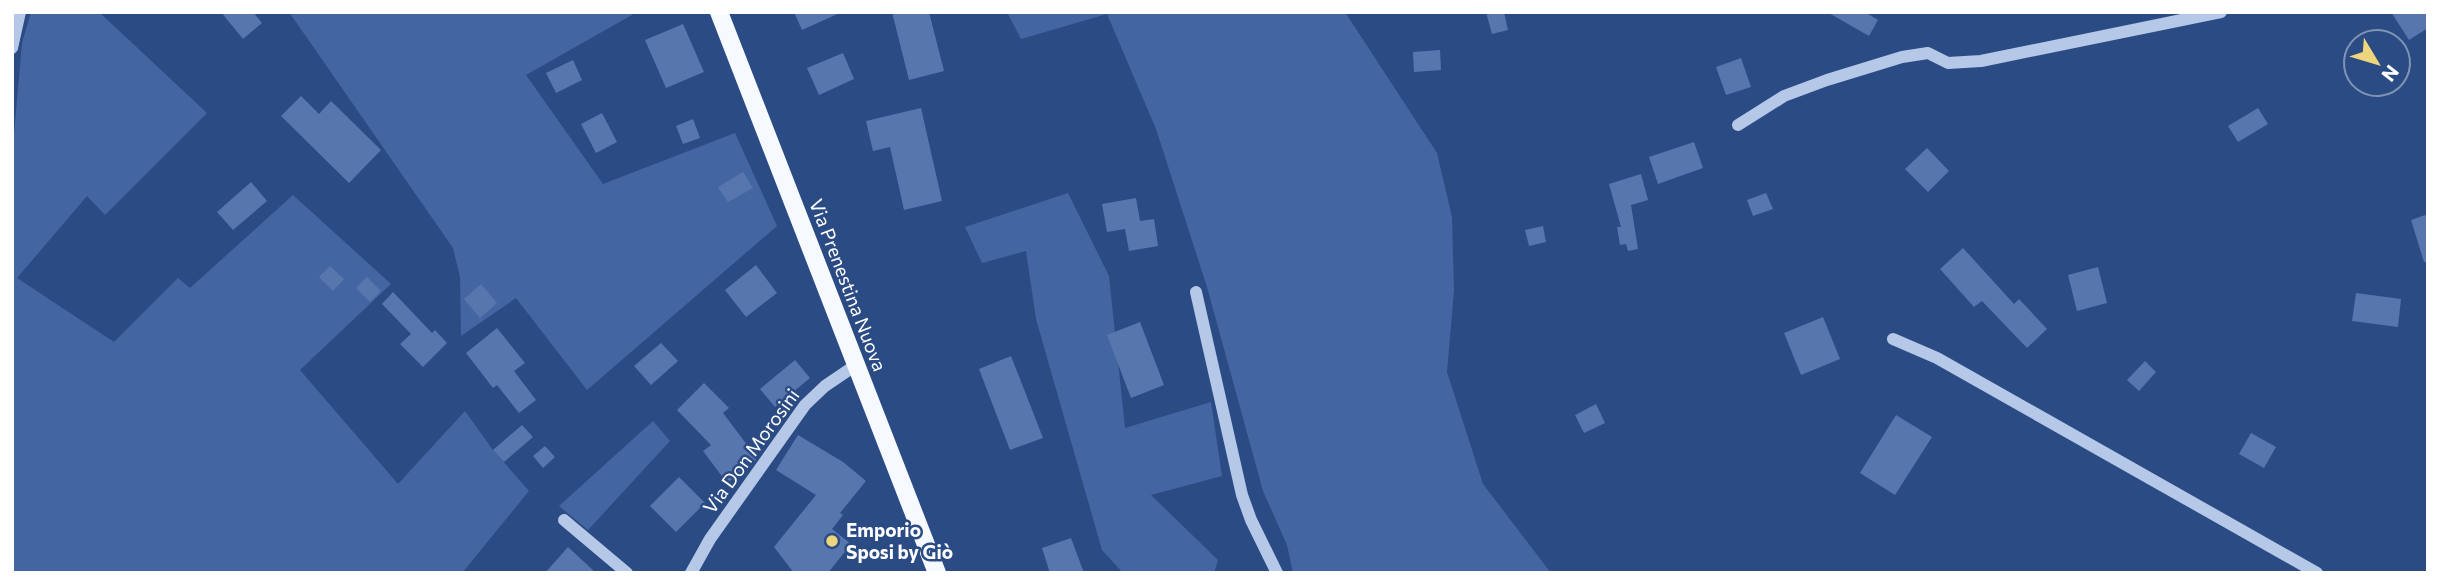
<svg xmlns="http://www.w3.org/2000/svg" width="2440" height="585" viewBox="0 0 2440 585" font-family="Commissioner,sans-serif">
	<rect width="100%" height="100%" fill="#2b4b84"/>
	<g fill="#4366a2">
		<polygon points="31,12 99,12 207,113 105,215 87,196 17,278 114,342 178,278 190,288 293,195 391,284 300,370 398,484 465,411 493,450 529,491 462,573 12,573 12,157 22,43"/>
		<polygon points="289,12 637,12 526,75 603,184 735,133 777,226 587,390 516,298 461,336 460,277 453,248"/>
		<polygon points="1007,12 1345,12 1437,153 1452,217 1454,290 1447,372 1483,484 1551,573 1293,573 1287,545 1263,491 1207,287 1156,129 1107,14 1021,39"/>
		<polygon points="1068,193 1109,276 1125,428 1211,402 1222,476 1151,495 1218,560 1214,573 1123,573 1102,550 1036,319 1026,251 982,263 965,227"/>
		<polygon points="653,421 670,441 588,530 559,506"/>
	</g>
	<g fill="#5776ad">
		<polygon points="221,12 253,12 262,23 243,39"/>
		<polygon points="794,12 842,12 802,30"/>
		<polygon points="892,12 929,12 944,71 909,80"/>
		<polygon points="1486,12 1504,12 1508,30 1492,34"/>
		<polygon points="1827,12 1865,12 1878,20 1869,36"/>
		<polygon points="2391,12 2428,12 2428,28 2409,40"/>
		<polygon points="683,24 704,72 666,88 645,40"/>
		<polygon points="1440,50 1441,70 1414,72 1413,52"/>
		<polygon points="843,53 854,79 819,95 807,68"/>
		<polygon points="1741,58 1751,87 1726,95 1716,67"/>
		<polygon points="573,60 582,80 556,93 546,73"/>
		<polygon points="301,96 319,114 331,101 381,150 349,183 281,116"/>
		<polygon points="921,108 942,201 904,210 890,147 873,151 866,121"/>
		<polygon points="2258,108 2268,124 2238,142 2228,126"/>
		<polygon points="602,113 617,142 596,153 581,124"/>
		<polygon points="693,119 700,138 683,144 676,126"/>
		<polygon points="1694,142 1703,168 1658,184 1649,157"/>
		<polygon points="1927,148 1949,171 1928,192 1905,169"/>
		<polygon points="743,172 753,188 728,202 718,187"/>
		<polygon points="1641,174 1648,200 1631,205 1638,249 1628,251 1626,244 1620,245 1617,227 1621,227 1609,184"/>
		<polygon points="251,182 267,201 233,230 217,212"/>
		<polygon points="1766,193 1773,209 1753,216 1747,200"/>
		<polygon points="1136,198 1140,221 1154,219 1158,246 1129,251 1125,229 1107,232 1102,204"/>
		<polygon points="2428,214 2428,262 2424,262 2411,220"/>
		<polygon points="1543,226 1546,242 1529,246 1525,230"/>
		<polygon points="1963,248 2014,304 2019,299 2047,329 2027,348 1982,301 1974,307 1940,269"/>
		<polygon points="756,265 777,293 746,317 725,290"/>
		<polygon points="330,266 344,279 333,291 319,277"/>
		<polygon points="2098,267 2107,303 2077,311 2068,275"/>
		<polygon points="367,277 381,291 370,302 356,288"/>
		<polygon points="481,284 497,303 480,318 464,299"/>
		<polygon points="393,292 432,333 435,330 447,343 423,367 400,344 411,334 382,304"/>
		<polygon points="2356,293 2401,299 2398,327 2352,321"/>
		<polygon points="1823,317 1840,359 1801,375 1784,333"/>
		<polygon points="1140,322 1164,385 1131,398 1107,335"/>
		<polygon points="497,328 525,363 514,371 536,400 519,413 497,385 493,388 466,353"/>
		<polygon points="661,343 678,361 651,385 634,366"/>
		<polygon points="1011,356 1043,438 1010,450 979,369"/>
		<polygon points="795,360 810,378 775,407 760,389"/>
		<polygon points="2145,361 2156,372 2139,391 2127,380"/>
		<polygon points="704,383 729,408 723,413 757,458 751,466 727,483 703,451 711,445 677,410"/>
		<polygon points="1596,404 1605,423 1584,433 1575,415"/>
		<polygon points="1896,415 1932,437 1895,495 1860,473"/>
		<polygon points="522,425 533,437 504,462 493,450"/>
		<polygon points="2251,433 2276,447 2264,468 2239,454"/>
		<polygon points="798,435 843,462 866,481 840,513 843,515 832,529 851,544 828,573 794,573 774,547 816,495 776,470"/>
		<polygon points="545,446 555,457 543,468 533,456"/>
		<polygon points="679,477 705,503 676,532 650,506"/>
		<polygon points="1071,538 1084,573 1050,573 1042,548"/>
		<polygon points="568,547 596,573 545,573"/>
	</g>
	<g fill="none" stroke-linecap="round" stroke-linejoin="round">
		<g stroke="#b5c8e7" stroke-width="12">
			<polyline points="12,48 20,12"/>
			<polyline points="1738,125 1784,96 1827,80 1902,57 1928,53 1948,63 1981,61 2221,12"/>
			<polyline points="1196,292 1242,495 1251,520 1277,573"/>
			<polyline points="1893,339 1937,358 2317,573"/>
			<polyline points="564,520 627,573"/>
			<polyline points="691,573 710,539 805,405 825,386 856,365"/>
		</g>
		<polyline stroke="#f6f9fe" stroke-width="18" points="719,12 937,573"/>
	</g>
	<circle fill="#edd57d" stroke="#2b4b84" stroke-width="2.5" cx="832" cy="541" r="7"/>
	<g text-anchor="middle" stroke-width="5" stroke-linejoin="round" paint-order="stroke">
		<g font-size="19" fill="#fff" stroke="#2b4b84">
			<text transform="translate(848 285) rotate(69)" y="7">Via Prenestina Nuova</text>
			<text transform="translate(751 451) rotate(-54)" y="7">Via Don Morosini</text>
		</g>
		<g font-size="19" font-weight="bold" fill="#fff" stroke="#2b4b84" text-anchor="start">
			<text x="846" y="537">Emporio<tspan x="846" dy="22">Sposi by Giò</tspan></text>
		</g>
	</g>
	<rect width="2440" height="585" fill="none" stroke="#ffffff" stroke-width="28"/>
	<g transform="translate(2377 63) rotate(128)"><circle r="33" fill="#2b4b84" stroke="#8093b5" stroke-width="2"/>
	<path d="M0-5L12 26L0 18L-12 26Z" fill="#edd57d"/>
	<text y="-10" font-size="19" font-weight="bold" text-anchor="middle" fill="#ffffff">N</text>
	</g>
</svg>
